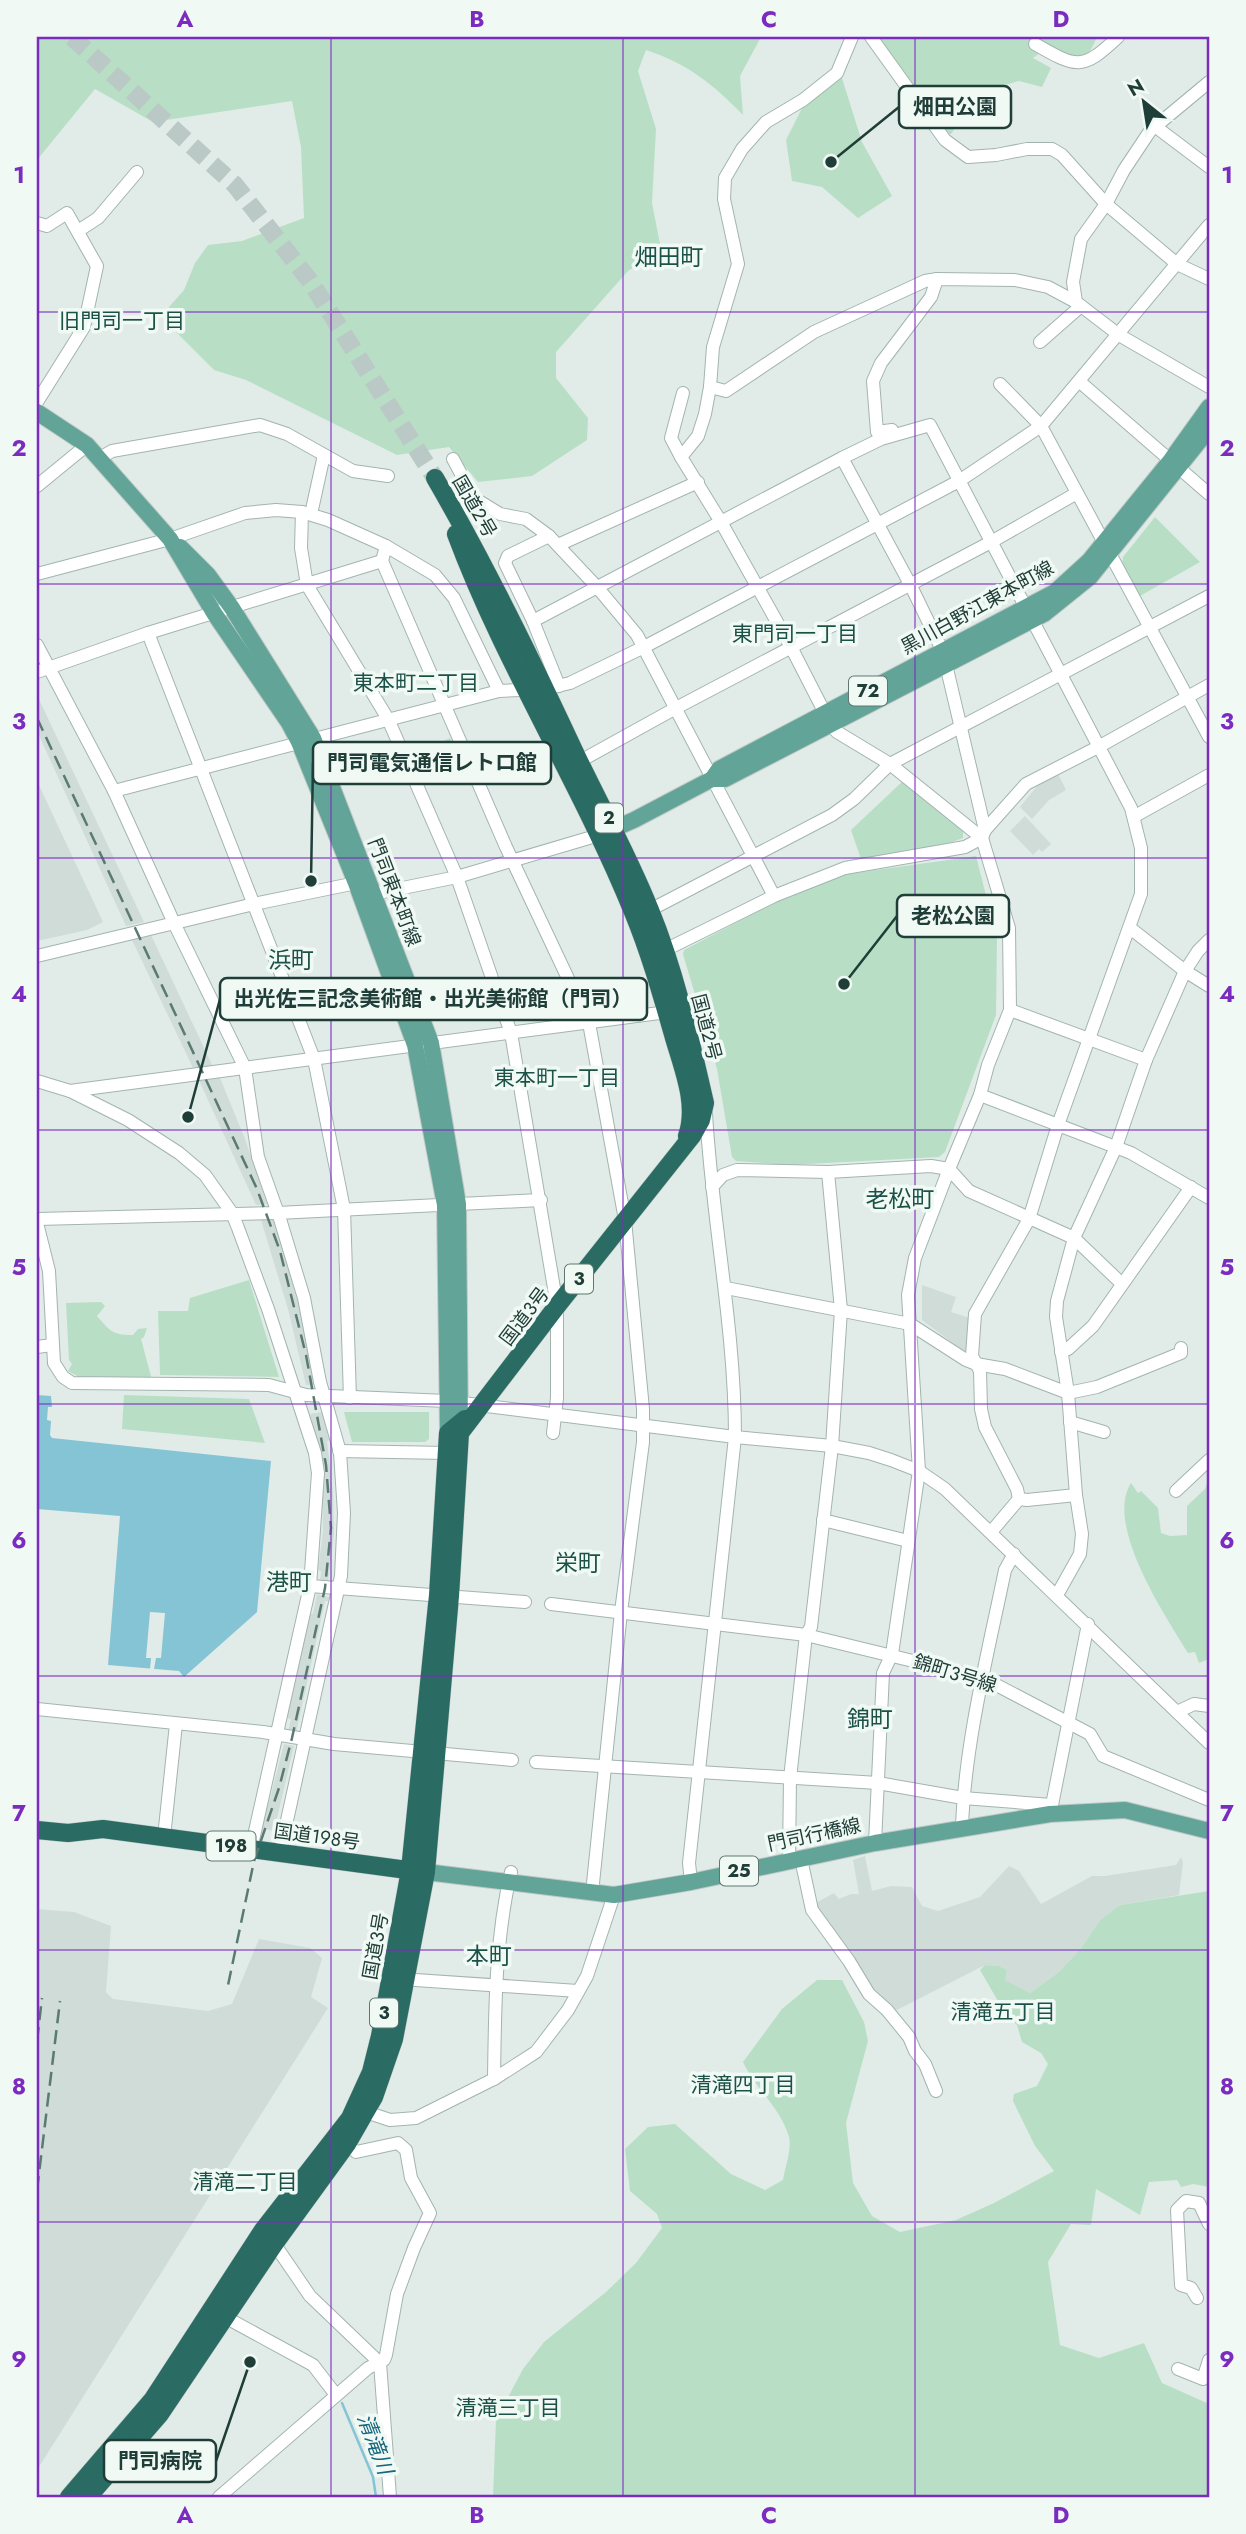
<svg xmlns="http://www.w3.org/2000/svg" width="1246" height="2534" viewBox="0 0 1246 2534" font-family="Jost,'Noto Sans JP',sans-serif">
	<rect width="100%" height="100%" fill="#e1ece8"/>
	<g fill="#cfdcd7">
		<polygon points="37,695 144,922 126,926 37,731"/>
		<polygon points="1058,774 1066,790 1049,800 1032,819 1020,807 1038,785"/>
		<polygon points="37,781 103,922 87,930 37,941"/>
		<polygon points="1025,816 1051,844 1042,852 1039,849 1033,855 1010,831"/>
		<polygon points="151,935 214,1069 195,1072 132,940"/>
		<polygon points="218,1073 245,1139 267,1204 256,1205 197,1076"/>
		<polygon points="274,1219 304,1324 316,1384 306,1385 288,1309 261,1220"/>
		<polygon points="922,1285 956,1297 951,1312 973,1319 969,1350 965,1352 922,1320"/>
		<polygon points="322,1412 329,1440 327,1441 333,1491 334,1534 328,1583 320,1581 321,1571 318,1570 323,1531 322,1489 309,1422 312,1421 310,1414"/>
		<polygon points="317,1594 329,1597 328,1601 325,1601 296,1733 288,1732 291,1719 287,1718 310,1614 313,1614"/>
		<polygon points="284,1744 294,1746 274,1831 259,1827 270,1799"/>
		<polygon points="865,1856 872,1891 891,1886 912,1887 922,1906 938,1911 980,1897 1009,1866 1019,1871 1041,1904 1092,1876 1105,1876 1176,1865 1181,1857 1183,1862 1179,1895 1120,1905 1100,1920 1082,1947 1059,1972 1030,1993 1004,1980 1007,1970 999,1966 985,1965 893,2012 875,1996 814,1904 834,1893 839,1899 851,1894 859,1894 853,1860"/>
		<polygon points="37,1909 74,1912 111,1926 106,1992 113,1999 208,2011 232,2004 259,1939 310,1948 322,1958 311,1997 328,2008 37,2470"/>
	</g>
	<g fill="#b8dfc5">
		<path d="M37,37h724l-21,39 3,39c-30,-31 -55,-51 -97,-65l-8,21 18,58 -4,74 9,46 -33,22 -72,81v26l32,40 -1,22 -55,36 -54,6 -29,-35 -52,8 -151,-75 -32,-10 -46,-46 1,-17 15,-17 11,-27 13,-18 34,-4 62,-23 -3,-71 -9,-46 -139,21 -58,-33 -58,71z"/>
		<path d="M876,37h221c-2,4 -5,12 -9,16 -9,9 -32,1 -40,-6l-15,11 18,10 -9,19 -23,-6 -14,4 -35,22 -19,27h-5z"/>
		<polygon points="841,75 862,142 892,196 858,218 822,187 792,181 786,140 803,106"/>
		<polygon points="1155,517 1200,562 1140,596 1122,563 1123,557"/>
		<polygon points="450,738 457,753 436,763 442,777 424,784 412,755"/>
		<polygon points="904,780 963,830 963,838 941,846 861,859 851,830"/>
		<polygon points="976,856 997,939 996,1015 945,1152 939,1157 789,1165 736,1161 732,1157 717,1069 683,954 684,950 780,900 823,882 848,874"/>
		<polygon points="249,1280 279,1377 160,1375 158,1311 188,1311 190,1298"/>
		<path d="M101,1302l4,4 -8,10c13,15 15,19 36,19l5,-6 9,-1 -3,9 -3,2 11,41 -73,-3 -11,-6 4,-7 -3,-4 -3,-57z"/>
		<polygon points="124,1395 249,1399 265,1443 122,1429"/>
		<polygon points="344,1412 429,1412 429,1439 425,1442 352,1442"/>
		<path d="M1209,1477v182l-10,4 -4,-11 -7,1c-22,-36 -84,-128 -57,-170l7,10 3,-2 17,17 3,25 9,3 17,-1v-29l18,-17z"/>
		<path d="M1209,1891v296l-16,-3 -12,3 -4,-7 -28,2 -9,33 -44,-26 -5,36 -20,-1 -23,38 12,83 39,13 45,-15 18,40 47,21v93h-716l3,-77 27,-51 21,-27 62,-50 30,-29 26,-35 -5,-14 -27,-23 -5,-42 23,-22 27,-3 56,50 34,16 18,-10c2,-12 9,-32 6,-43 -8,-29 -34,-49 -46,-75l39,-53 35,-29h25l22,42 4,19 -22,82 7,60 19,33 28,16 56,-12 38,-17 60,-32 -19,-25 -22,-45 1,-7 23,-8 11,-22 -7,-11 -19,-11 -5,-17 -11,-10 -26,-45 5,-5 14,1 8,4 -2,10 25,13 29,-21 23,-25 18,-27 20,-15z"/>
	</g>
	<polygon fill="#85c4d5" points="37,1395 51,1396 52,1407 48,1407 47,1420 51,1421 50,1435 52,1438 271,1461 257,1612 184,1677 179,1671 108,1665 120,1516 37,1509"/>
	<polygon fill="#e1ece8" points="150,1612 165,1613 161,1658 156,1658 154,1669 150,1669 151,1658 146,1658"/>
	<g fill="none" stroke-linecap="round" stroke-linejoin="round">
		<polyline stroke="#85c4d5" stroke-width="2.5" points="342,2403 373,2477 376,2497"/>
		<polyline stroke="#bac9c5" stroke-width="18" stroke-dasharray="18 9" stroke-linecap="butt" points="72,37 235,185 310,281 435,478"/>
		<defs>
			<g id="minor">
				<polyline points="852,37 837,73 803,100 766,122 742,149 725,178 724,199 738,264 713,347 710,387 705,414 698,436 681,457 721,522 791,647 831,725 837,732 890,764 982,838 1009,928 1010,1010 988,1065 980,1095 949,1169 915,1258 908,1295 919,1471 892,1654 883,1673 875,1843"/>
				<polyline points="871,37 945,140 968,157 996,155 1027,149 1052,149 1062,155 1106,204 1177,264 1209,279"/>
				<path d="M1035,44c42,24 47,27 83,-7"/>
				<polyline points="1156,127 1209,167"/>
				<polyline points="37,223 47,226 67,213 97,266 84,327 37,402"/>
				<polyline points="78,231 98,218 137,172"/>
				<polyline points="1076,302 1073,282 1081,239 1106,204 1124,170 1150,131 1209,82"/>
				<polyline points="1040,342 1081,306"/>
				<polyline points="1080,382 1209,494"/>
				<polyline points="1000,384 1041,426 1209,737"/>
				<polyline points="710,387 726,391 814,332 925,281 937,279 1015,280 1048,287 1076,302 1119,335 1209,387"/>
				<polyline points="892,430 877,432 873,381 881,363 931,297 937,279"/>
				<polyline points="681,457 671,438 683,393"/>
				<polyline points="100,458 112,451 260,425 287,434 353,471 388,476"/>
				<polyline points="842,458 910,584 943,652 985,830"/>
				<polyline points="453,459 474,498 500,514 526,519 549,536 597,587 637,635 774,896"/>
				<polyline points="37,486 87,445"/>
				<polyline points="302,512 301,548 307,585 388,719 457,877 511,1033 557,1306 557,1398 553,1433"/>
				<polyline points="311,514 324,455"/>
				<polyline points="549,536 508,556 505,563 533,621 559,686"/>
				<polyline points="558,545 698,482"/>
				<polyline points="386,546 382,561 506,847 589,1023 625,1220 643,1409 643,1442 621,1612 592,1893"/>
				<polyline points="37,574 170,539 245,513 276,510 302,512 328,520 386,546 435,575 454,598 499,691"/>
				<polyline points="533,621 842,458 881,439 930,425 1131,808 1141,848 1141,894 1058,1125 1029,1219 975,1314 972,1356 980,1371 981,1409 985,1427 1017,1489 1019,1499"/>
				<polyline points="148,633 314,1059 344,1209 350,1398"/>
				<polyline points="37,645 114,791 174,923 245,1068 258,1157 280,1219 304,1298 320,1382 340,1452 344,1513 341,1576 280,1852"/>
				<polyline points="37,672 148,633 382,561"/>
				<polyline points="573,765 676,708 991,542 1077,493"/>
				<polyline points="114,791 499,691 545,689 570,683 644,647 959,481 1041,426 1209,225"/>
				<polyline points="1135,816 1209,775"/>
				<polyline points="650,910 832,815 854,799 890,764 1209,596"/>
				<polyline points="1130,928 1185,971 1209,986"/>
				<polyline points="37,956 254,904 356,883 373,894 457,877 599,835"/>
				<polyline points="658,956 665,950 774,896 845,868 965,847 982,838 985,830 1026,784 1100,746 1209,685"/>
				<polyline points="1010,1010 1146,1060"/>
				<polyline points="37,1081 70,1091 128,1120 179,1153 205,1175 232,1213 238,1228 268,1309 315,1453 318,1473 310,1586 251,1849"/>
				<polyline points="70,1091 667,1012"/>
				<polyline points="980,1095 1131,1153 1209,1198"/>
				<polyline points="712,1187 723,1175 737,1170 828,1172 931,1166 949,1169 969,1191 1074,1238 1121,1283"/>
				<polyline points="37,1219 277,1213 541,1200"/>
				<polyline points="37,1223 49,1271 54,1363 63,1377 72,1383 269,1385 306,1395 447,1401 735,1437 832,1446 869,1453 891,1460 919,1471 945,1489 1209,1743"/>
				<polyline points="726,1288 910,1324 966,1360 976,1364 1005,1369 1068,1393 1097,1387 1181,1353 1181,1348"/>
				<polyline points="37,1347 52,1345"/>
				<polyline points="1061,1352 1068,1349 1093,1326 1191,1187"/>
				<polyline points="1070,1422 1104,1432"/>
				<polyline points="339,1451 447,1453"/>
				<polyline points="1176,1491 1209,1460"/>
				<polyline points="823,1520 908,1541"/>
				<polyline points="991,1532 1019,1499 1027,1500 1076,1495"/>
				<polyline points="310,1586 525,1602"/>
				<polyline points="1057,1595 1080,1554 1082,1534 1076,1495 1068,1393 1056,1317 1057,1301 1074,1238 1116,1147 1146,1060 1185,971 1198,951 1209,940"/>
				<polyline points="551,1604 806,1635 983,1678 1090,1734 1103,1756 1209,1800"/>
				<polyline points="37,1709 263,1732 334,1744 512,1760"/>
				<polyline points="1177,1712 1194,1704 1209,1706"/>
				<polyline points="536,1762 878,1783 963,1798 1052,1805"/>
				<polyline points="1051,1810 1088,1624"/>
				<path d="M962,1827c3,-85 26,-174 43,-257l9,-16"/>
				<polyline points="164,1837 176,1724"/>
				<polyline points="801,1859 812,1910 849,1961 869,1994 887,2010 909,2037 915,2051 925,2064 936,2091"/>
				<polyline points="789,1861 790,1778 806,1635 811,1627 832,1446 841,1310 828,1172"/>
				<path d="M691,1882l-2,-19 46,-426c0,-110 -23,-216 -29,-324"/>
				<polyline points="401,1979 578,1991"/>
				<path d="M494,2079c1,-69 1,-139 17,-207"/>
				<polyline points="366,2112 390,2120 416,2118 494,2079 536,2052 568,2010 587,1976 614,1895"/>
				<polyline points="271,2239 310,2296 380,2363 390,2497"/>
				<polyline points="1197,2298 1191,2288 1181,2285 1177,2210 1186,2201 1199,2203 1209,2224"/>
				<polyline points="225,2317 313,2365 336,2395"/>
				<polyline points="1178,2369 1203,2379 1209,2360"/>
				<polyline points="219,2497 368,2368 384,2360 386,2355 397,2294 414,2248 430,2213 411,2178 406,2150 398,2143 356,2152 347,2144"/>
			</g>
			<g id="major">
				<polyline points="37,412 87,445 170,539 214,613 289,723 299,742 356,883 415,1045 445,1205 448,1433"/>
				<polyline points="180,547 208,575 232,608 313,738 431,1043 458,1204 460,1431"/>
				<polyline points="712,779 725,779 1044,614 1090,577 1209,429"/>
				<polyline points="602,834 634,820 712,779 719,769 1055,592 1089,561 1171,460 1209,407"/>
				<polyline points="426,1872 614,1895 691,1882 875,1843 1050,1814 1125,1810 1209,1831"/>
			</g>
			<g id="highway">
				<path d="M456,534c48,129 125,250 177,378 17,41 29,84 41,126 9,31 24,67 13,98"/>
				<polyline points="37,1830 68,1833 103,1829 422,1872"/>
				<polyline points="69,2497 153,2399 263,2230 350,2118 371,2072 380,2036 410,1870 438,1595 448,1433 465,1419"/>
				<path d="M88,2497l72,-83 115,-171 72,-99 27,-47 20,-58 32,-167 24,-276 10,-163 97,-127 135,-170 9,-16 4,-17c-15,-65 -30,-132 -55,-193 -23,-58 -54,-112 -80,-168 -42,-90 -85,-178 -135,-264"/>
			</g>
		</defs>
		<use href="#minor" stroke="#a3b4b0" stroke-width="14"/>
		<use href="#major" stroke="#c1c9c7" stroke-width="18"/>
		<use href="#highway" stroke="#c1c9c7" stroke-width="19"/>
		<use href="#minor" stroke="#fff" stroke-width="12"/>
		<use href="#major" stroke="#62a598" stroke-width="16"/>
		<use href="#highway" stroke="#2a6c63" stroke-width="18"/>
		<g stroke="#5a7a73" stroke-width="2.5" stroke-dasharray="14 7" stroke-linecap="butt">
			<polyline points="37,718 257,1189 280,1251 306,1355 326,1465 331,1528 325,1588 292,1738 279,1788 254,1861 227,1990"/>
			<polyline points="37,2041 42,1998"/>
			<polyline points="37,2190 60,2001"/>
		</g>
	</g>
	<path fill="none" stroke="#7b2cbf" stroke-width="2" stroke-opacity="0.55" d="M331,37v2460M623,37v2460M915,37v2460M37,312h1172M37,584h1172M37,858h1172M37,1130h1172M37,1404h1172M37,1676h1172M37,1950h1172M37,2222h1172"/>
	<g text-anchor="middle" stroke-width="7" stroke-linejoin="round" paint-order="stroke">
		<g fill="#f1f9f5" stroke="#5f7671" stroke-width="2">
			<rect x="849" y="676.5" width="38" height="29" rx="5"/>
			<rect x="595" y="803.5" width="28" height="29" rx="5"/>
			<rect x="565" y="1264.5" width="28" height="29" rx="5"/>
			<rect x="206.5" y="1831.5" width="49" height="29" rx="5"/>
			<rect x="720" y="1856.5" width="38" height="29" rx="5"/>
			<rect x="370" y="1998.5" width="28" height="29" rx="5"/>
		</g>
		<g font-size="18" font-weight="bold" fill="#203e38">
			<text x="868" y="697">72</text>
			<text x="609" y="824">2</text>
			<text x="579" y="1285">3</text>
			<text x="231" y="1852">198</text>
			<text x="739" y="1877">25</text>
			<text x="384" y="2019">3</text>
		</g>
		<g font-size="19" fill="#203e38" stroke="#f1f9f5">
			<text transform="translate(475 506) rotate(60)" y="7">国道2号</text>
			<text transform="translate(977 607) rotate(-29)" y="7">黒川白野江東本町線</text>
			<text transform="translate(395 892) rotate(69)" y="7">門司東本町線</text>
			<text transform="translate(707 1027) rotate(75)" y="7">国道2号</text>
			<text transform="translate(524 1316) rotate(-53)" y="7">国道3号</text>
			<text transform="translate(955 1673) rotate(17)" y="7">錦町3号線</text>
			<text transform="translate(814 1834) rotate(-12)" y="7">門司行橋線</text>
			<text transform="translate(317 1836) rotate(8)" y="7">国道198号</text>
			<text transform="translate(375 1946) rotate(-80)" y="7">国道3号</text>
		</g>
		<g font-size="21" fill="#1b5147" stroke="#f1f9f5">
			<text x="122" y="328">旧門司一丁目</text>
			<text x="795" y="641">東門司一丁目</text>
			<text x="416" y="690">東本町二丁目</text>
			<text x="557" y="1085">東本町一丁目</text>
			<text x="1003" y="2019">清滝五丁目</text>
			<text x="743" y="2092">清滝四丁目</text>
			<text x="245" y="2189">清滝二丁目</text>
			<text x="508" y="2415">清滝三丁目</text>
		</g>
		<g font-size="21" font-style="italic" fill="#16667e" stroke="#f1f9f5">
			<text transform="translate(375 2444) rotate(69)" y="7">清滝川</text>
		</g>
		<g font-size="23" fill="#1b5147" stroke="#f1f9f5">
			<text x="669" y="265">畑田町</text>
			<text x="291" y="968">浜町</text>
			<text x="900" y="1207">老松町</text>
			<text x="578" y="1571">栄町</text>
			<text x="289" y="1590">港町</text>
			<text x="870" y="1727">錦町</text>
			<text x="489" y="1964">本町</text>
		</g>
	</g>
	<path fill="none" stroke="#203e38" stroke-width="2.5" d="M831 162L899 107M311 881L313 763M844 984L897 916M188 1117L220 999M250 2362L216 2461"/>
	<g fill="#203e38" stroke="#f1f9f5" stroke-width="2.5">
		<circle cx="831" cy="162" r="7"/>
		<circle cx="311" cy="881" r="7"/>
		<circle cx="844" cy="984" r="7"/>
		<circle cx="188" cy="1117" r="7"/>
		<circle cx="250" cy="2362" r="7"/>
	</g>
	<g fill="#f1f9f5" stroke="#203e38" stroke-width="2.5">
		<rect x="899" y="86" width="112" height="42" rx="7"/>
		<rect x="313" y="742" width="238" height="42" rx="7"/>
		<rect x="897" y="895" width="112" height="42" rx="7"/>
		<rect x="220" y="978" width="427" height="42" rx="7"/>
		<rect x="104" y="2440" width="112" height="42" rx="7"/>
	</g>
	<g font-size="21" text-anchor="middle" font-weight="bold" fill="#203e38">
		<text x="955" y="114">畑田公園</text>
		<text x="432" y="770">門司電気通信レトロ館</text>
		<text x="953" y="923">老松公園</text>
		<text x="433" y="1006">出光佐三記念美術館・出光美術館（門司）</text>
		<text x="160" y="2468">門司病院</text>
	</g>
	<rect width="1246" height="2534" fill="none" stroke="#f1f9f5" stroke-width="77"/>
	<g transform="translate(1144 102) rotate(330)" stroke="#f1f9f5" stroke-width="5" paint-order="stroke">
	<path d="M0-5L12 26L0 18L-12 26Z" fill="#203e38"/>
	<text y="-10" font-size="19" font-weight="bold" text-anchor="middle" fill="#203e38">N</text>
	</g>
	<rect x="38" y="38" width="1170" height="2458" fill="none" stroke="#7b2cbf" stroke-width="2.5"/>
	<g font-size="23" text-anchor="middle" font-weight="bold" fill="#7b2cbf">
		<text x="185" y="27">A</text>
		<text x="477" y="27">B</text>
		<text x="769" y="27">C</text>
		<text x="1061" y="27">D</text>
		<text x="19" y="183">1</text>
		<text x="1227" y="183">1</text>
		<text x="19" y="456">2</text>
		<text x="1227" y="456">2</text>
		<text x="19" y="729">3</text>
		<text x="1227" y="729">3</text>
		<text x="19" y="1002">4</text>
		<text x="1227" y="1002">4</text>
		<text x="19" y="1275">5</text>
		<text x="1227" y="1275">5</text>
		<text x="19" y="1548">6</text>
		<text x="1227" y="1548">6</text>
		<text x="19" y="1821">7</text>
		<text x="1227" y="1821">7</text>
		<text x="19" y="2094">8</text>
		<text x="1227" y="2094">8</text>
		<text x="19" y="2367">9</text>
		<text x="1227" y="2367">9</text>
		<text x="185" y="2523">A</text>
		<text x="477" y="2523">B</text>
		<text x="769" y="2523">C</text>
		<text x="1061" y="2523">D</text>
	</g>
</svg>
